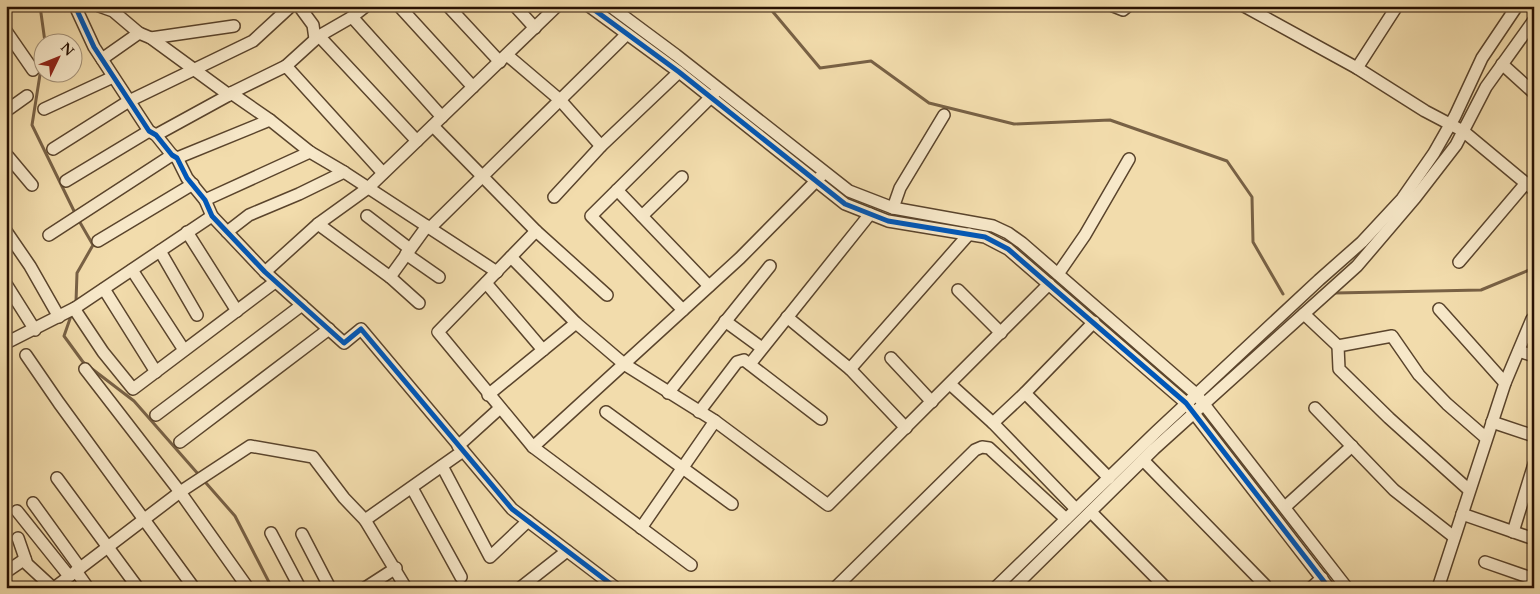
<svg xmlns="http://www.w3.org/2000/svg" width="1540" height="594" viewBox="0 0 1540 594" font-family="Cardo,serif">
	<rect width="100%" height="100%" fill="#f2dcac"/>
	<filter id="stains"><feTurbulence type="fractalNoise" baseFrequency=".004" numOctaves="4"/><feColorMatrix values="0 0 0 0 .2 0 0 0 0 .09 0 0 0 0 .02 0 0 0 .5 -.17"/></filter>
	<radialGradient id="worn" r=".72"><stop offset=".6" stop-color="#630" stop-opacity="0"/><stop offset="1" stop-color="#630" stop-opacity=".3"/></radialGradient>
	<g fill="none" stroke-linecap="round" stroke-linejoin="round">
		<g stroke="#786145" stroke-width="3">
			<polyline points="40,6 45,42"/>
			<polyline points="768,6 820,68 871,61 929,103 1014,124 1110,120 1227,161 1252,197 1253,242 1283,294"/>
			<polyline points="42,62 32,125 75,213"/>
			<polyline points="1335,293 1481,290 1534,268"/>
			<polyline points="76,302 77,273 93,245 78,219"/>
			<polyline points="72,313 64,336 83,362 134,401 235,516 272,588"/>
		</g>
		<defs>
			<g id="minor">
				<polyline points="75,6 94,47 149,131 156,135 172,155 177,158 187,178 205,200 212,216 265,272 344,343 361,329 512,509 616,588"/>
				<polyline points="99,6 113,11 139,33 151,38 229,95 231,93 270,120 310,152 344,172 497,272"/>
				<polyline points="299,6 313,25 315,39 319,36 417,141"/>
				<polyline points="366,6 352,17 442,117"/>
				<polyline points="399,6 473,87"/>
				<polyline points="448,6 500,62"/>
				<polyline points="515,6 535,28"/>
				<polyline points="589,6 679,72 845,204 888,221 985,237 1008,249 1186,403 1329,588"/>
				<polyline points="610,6 676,55 849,191 893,208 993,226 1008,233 1022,243 1196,394 1347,588"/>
				<polyline points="1113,6 1123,10 1128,6"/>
				<polyline points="1244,6 1357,68 1425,111 1463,131 1534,190"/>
				<polyline points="6,31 33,70"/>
				<polyline points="151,38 234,26"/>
				<polyline points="507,55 560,100 601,146"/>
				<polyline points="102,59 139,33"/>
				<polyline points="1502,64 1534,93"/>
				<polyline points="286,66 319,36 352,17"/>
				<polyline points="1357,68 1397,6"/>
				<polyline points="231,93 286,66 383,173"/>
				<polyline points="44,109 113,77"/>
				<polyline points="6,111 27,96"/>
				<polyline points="433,126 536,231 607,295"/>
				<polyline points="156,135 229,95"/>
				<polyline points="53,149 129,101 253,41 291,6"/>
				<polyline points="6,154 32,185"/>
				<polyline points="177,158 270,120"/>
				<polyline points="66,181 149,131"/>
				<polyline points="617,190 709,286"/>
				<polyline points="554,197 601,146 679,72"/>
				<polyline points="205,200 310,152"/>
				<polyline points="893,208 900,188 944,115"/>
				<polyline points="367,216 410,249"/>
				<polyline points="642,216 682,177"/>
				<polyline points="318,224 390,277 427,226"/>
				<polyline points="430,228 627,34"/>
				<polyline points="6,231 30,266 59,317"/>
				<polyline points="536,231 438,332 533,447 691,565"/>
				<polyline points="187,232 237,311"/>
				<polyline points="227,232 249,215 299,194 344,172"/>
				<polyline points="49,235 172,155"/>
				<polyline points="98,241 193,184"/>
				<polyline points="160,251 197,315"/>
				<polyline points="406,254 439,277"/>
				<polyline points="511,257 576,323 624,364 715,421 828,505 1049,284"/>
				<polyline points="1459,262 1526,183"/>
				<polyline points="132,270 184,350"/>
				<polyline points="265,272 318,224 368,188 557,6"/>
				<polyline points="1058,274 1085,235 1129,159"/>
				<polyline points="390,277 419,303"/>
				<polyline points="486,283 543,350"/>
				<polyline points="6,284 35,330"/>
				<polyline points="104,289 156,372"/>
				<polyline points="958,290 1001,333"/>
				<polyline points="75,308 77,313 103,352 133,389 275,282"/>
				<polyline points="1439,309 1505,383"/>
				<polyline points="683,310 591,216 714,94"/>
				<polyline points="1304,314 1338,346"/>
				<polyline points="787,317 850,369 969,234"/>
				<polyline points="725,321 762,348"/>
				<polyline points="1094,322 1025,393 1109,478"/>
				<polyline points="6,343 75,308 212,216"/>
				<polyline points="1519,351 1534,356"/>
				<polyline points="26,355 59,403 194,588"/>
				<polyline points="891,358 932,402"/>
				<polyline points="750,364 870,214"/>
				<polyline points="85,369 180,492 248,588"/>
				<polyline points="850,369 906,428"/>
				<polyline points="950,384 993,423 1025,393"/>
				<polyline points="668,393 770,266"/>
				<polyline points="488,395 576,323"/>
				<polyline points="1315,408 1394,490 1454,537"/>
				<polyline points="606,412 732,504"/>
				<polyline points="699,412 737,362 744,360 821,419"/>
				<polyline points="156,415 302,305"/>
				<polyline points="1492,422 1534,436"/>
				<polyline points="993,423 1076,509"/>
				<polyline points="180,442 329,329"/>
				<polyline points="458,446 500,408"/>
				<polyline points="533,447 740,258 821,176"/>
				<polyline points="1143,460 1265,585"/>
				<polyline points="442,466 490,557 528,521"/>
				<polyline points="57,478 138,588"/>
				<polyline points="412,488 461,577"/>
				<polyline points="1469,490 1389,418 1339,369 1338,346 1392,336 1419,375 1447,404 1486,438"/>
				<polyline points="33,503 80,568"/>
				<polyline points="1285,507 1352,446"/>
				<polyline points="17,511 69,576"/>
				<polyline points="1091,512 1166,588"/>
				<polyline points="1462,514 1534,539"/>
				<polyline points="365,520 463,451"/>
				<polyline points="641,528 715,421"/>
				<polyline points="1513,532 1534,464"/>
				<polyline points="271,533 300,588"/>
				<polyline points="302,534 330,588"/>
				<polyline points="18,538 27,564 53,588"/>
				<polyline points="1485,562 1534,579"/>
				<polyline points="76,571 88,588"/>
				<polyline points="6,572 25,559"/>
				<polyline points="54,588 180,492 250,446 313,457 344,498 365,520 406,588"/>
				<polyline points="365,588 396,568"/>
				<polyline points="520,588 567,551"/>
				<polyline points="835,588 975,450 982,447 989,448 1066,519"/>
				<polyline points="995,588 1156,432 1319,280 1362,242 1402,199 1434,153 1455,116 1482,58 1517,6"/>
				<polyline points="1013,588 1154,449 1357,266 1415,198 1456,145 1486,87 1534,20"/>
				<polyline points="1311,588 1322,578"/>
				<polyline points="1438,588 1505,383 1532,319"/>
			</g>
		</defs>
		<use href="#minor" stroke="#5a442c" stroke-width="14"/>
		<use href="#minor" stroke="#f7e8c9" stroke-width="11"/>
		<defs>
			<g id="cycleway">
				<polyline points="75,6 94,47 149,131 156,135 172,155 177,158 187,178 205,200 212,216 265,272 344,343 361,329 512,509 616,588"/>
				<polyline points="589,6 679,72 845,204 888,221 985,237 1008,249 1186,403 1329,588"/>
			</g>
		</defs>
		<use href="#cycleway" stroke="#f7e8c9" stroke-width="8"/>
		<use href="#cycleway" stroke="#0057b8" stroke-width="5"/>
	</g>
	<rect width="1540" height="594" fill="none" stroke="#f2dcac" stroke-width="25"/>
	<rect x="8" y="8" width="1525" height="579" fill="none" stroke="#281102" stroke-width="2.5"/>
	<rect x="12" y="12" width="1515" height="569" fill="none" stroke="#281102"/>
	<g transform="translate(58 58) rotate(47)"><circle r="24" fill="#f7e8c9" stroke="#a49279"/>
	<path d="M0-4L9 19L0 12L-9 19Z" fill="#8f2418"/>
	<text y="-8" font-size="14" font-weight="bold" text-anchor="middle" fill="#281102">N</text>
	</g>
	<rect width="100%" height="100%" filter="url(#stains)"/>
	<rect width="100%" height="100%" fill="url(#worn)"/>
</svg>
